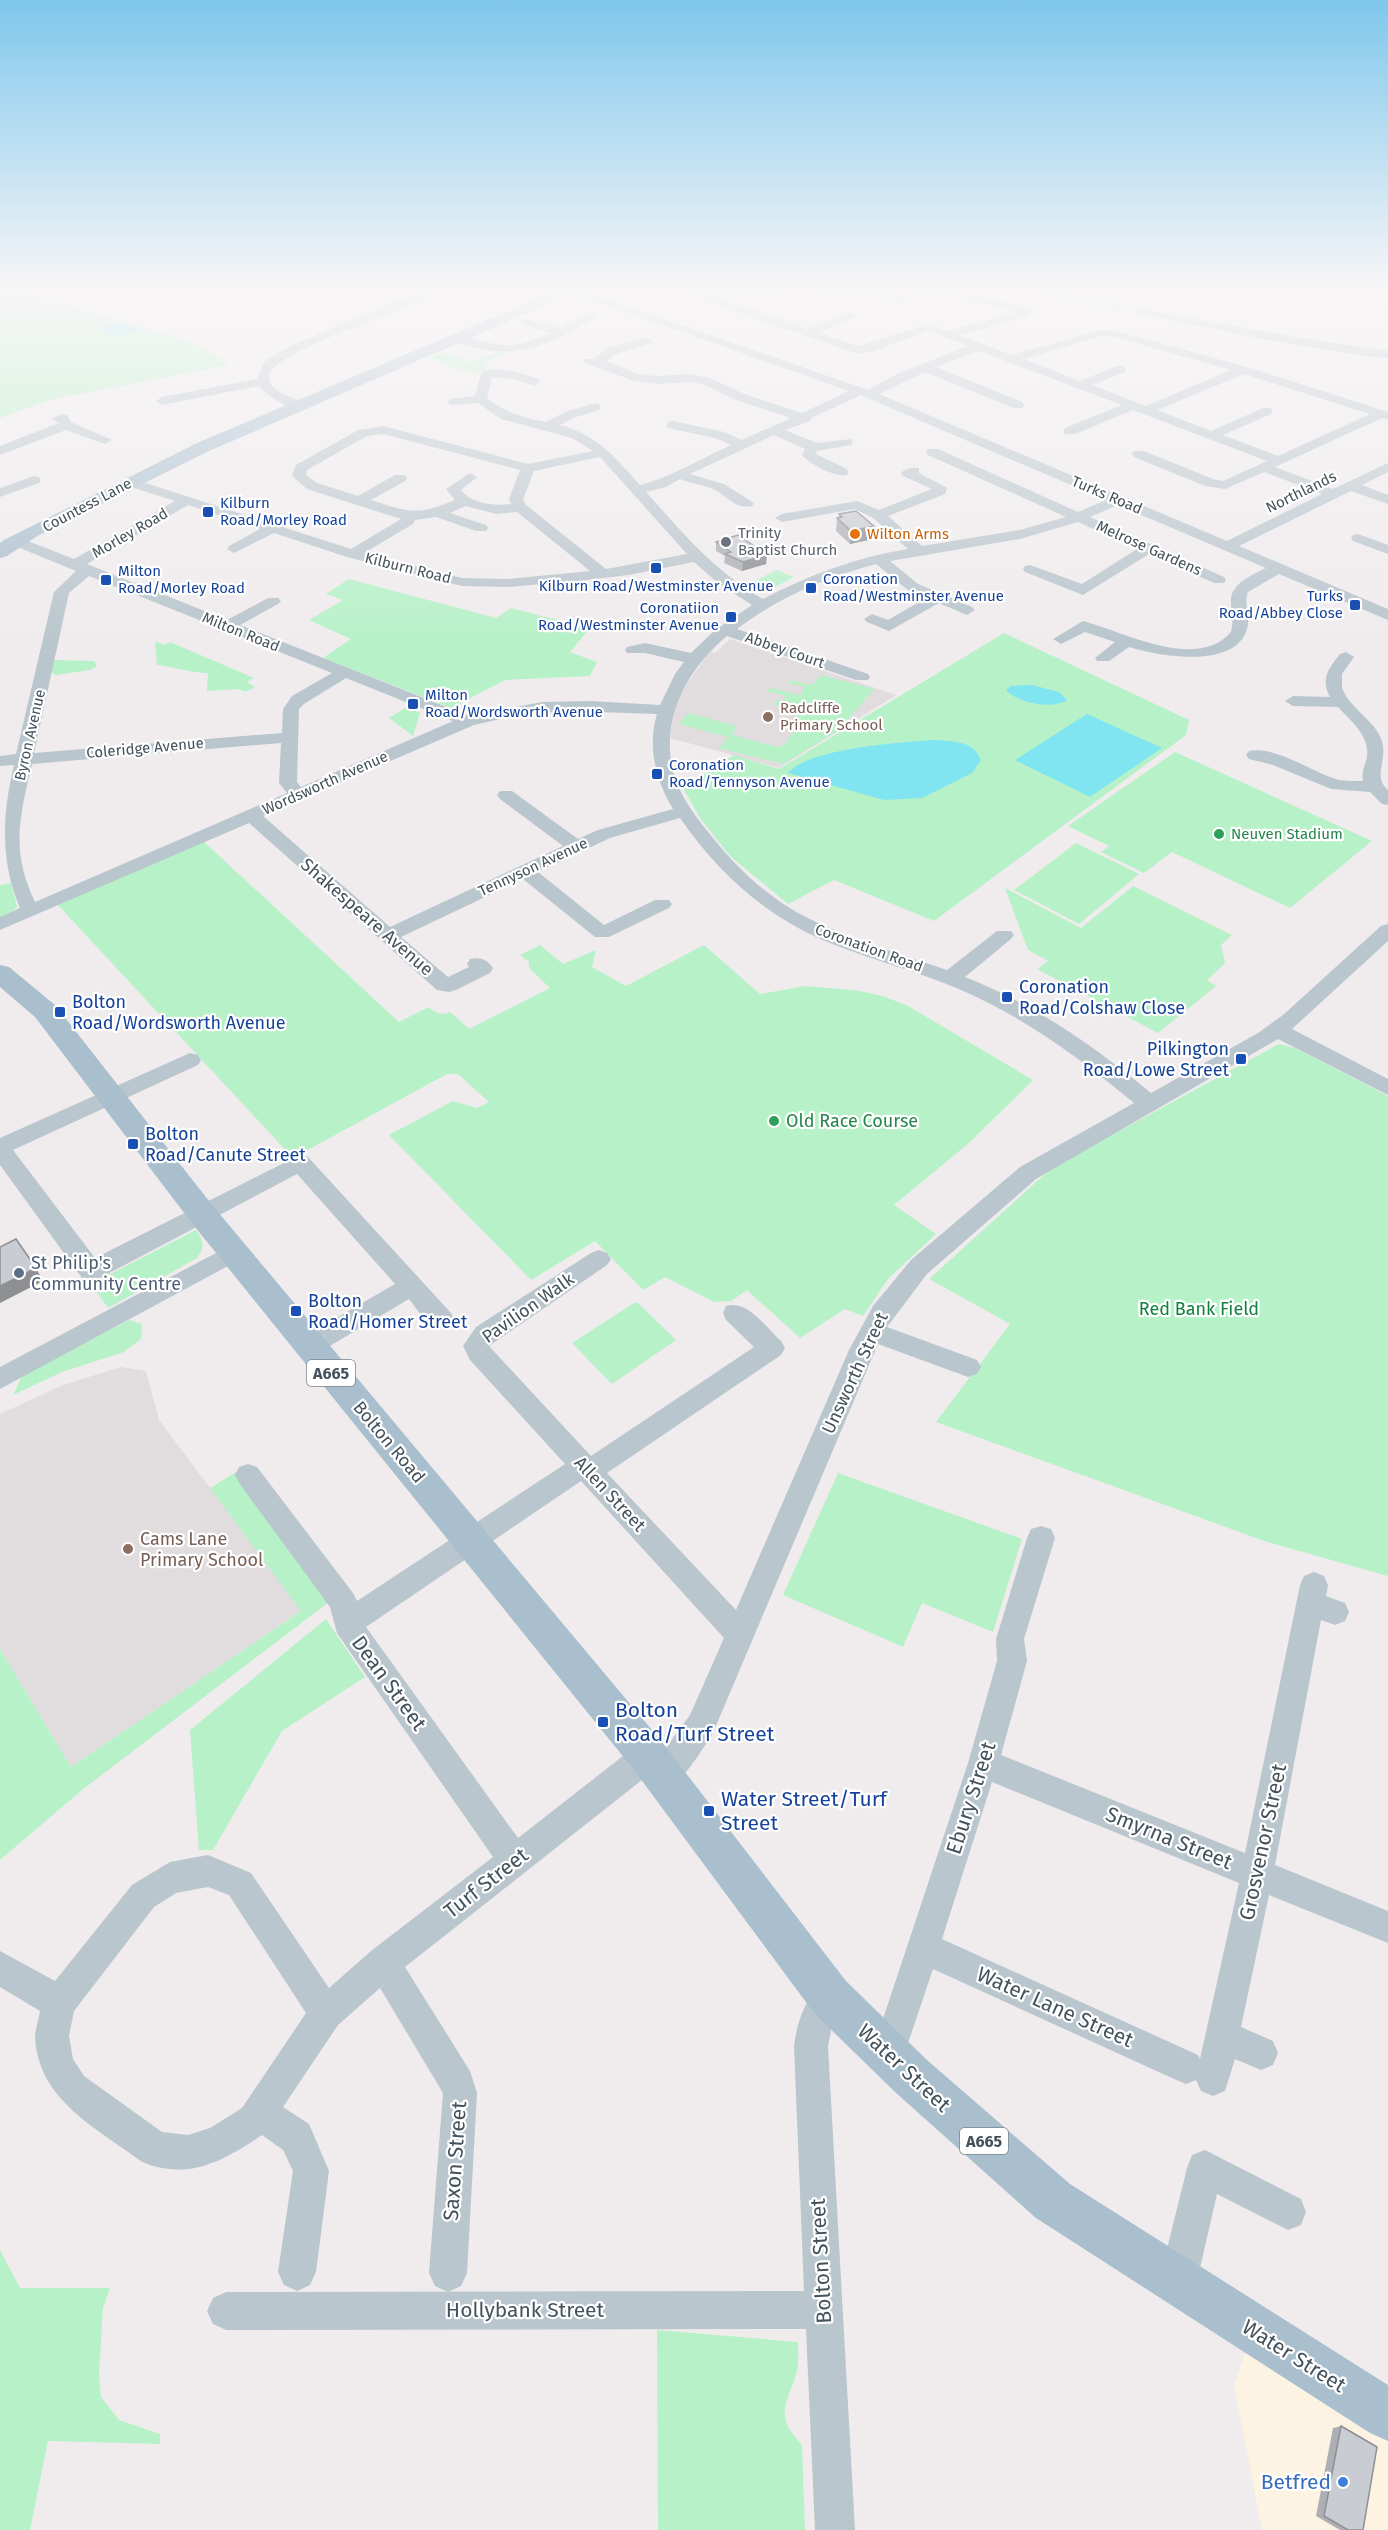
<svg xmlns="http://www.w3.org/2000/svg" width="1388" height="2530" viewBox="0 0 1388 2530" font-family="'Fira Sans',sans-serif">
	<rect width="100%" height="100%" fill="#f0eced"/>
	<polygon fill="#fdf3e3" points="1246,2351 1388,2440 1388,2530 1262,2530 1234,2385"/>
	<g fill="#e1dddf">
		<polygon points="730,639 896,695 779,768 670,738 676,700 710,651 715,653"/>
		<polygon points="121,1367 146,1371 159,1420 302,1610 71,1767 0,1649 0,1414 63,1385"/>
	</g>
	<g fill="#b7f1c8">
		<polygon points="0,286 185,340 210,352 228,365 49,400 0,418"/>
		<polygon points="1013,286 1027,286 1127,305 1114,309"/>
		<path d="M444,352l26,10 29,-10 10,1 -25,9 2,8c-15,8 -43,-7 -58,-12z"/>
		<polygon points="777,570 794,577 762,594 745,586"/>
		<polygon points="349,579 496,618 511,608 590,628 570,652 597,662 590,676 505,680 451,708 323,658 351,639 309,620 343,600 326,594"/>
		<polygon points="1004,633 1189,720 1186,735 934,921 834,880 788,904 730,856 700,818 683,788 734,755 779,769"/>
		<path d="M157,642l8,3 5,-3 84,36 -7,4 8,5 -10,5 -6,-3 -32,2 1,-18c-18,0 -33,-6 -51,-8l-2,-22z"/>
		<polygon points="54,660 94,661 97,666 90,670 56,675 49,671 52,670"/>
		<polygon points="821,675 874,689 839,730 783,764 719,748 728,737 679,724 688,713 737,726 732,735 778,747 784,745 795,730 806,732 812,725 801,721 791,709 773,704 777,700 783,701 786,696 767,691 770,688 800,695 805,687 788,683 790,680 812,685"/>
		<polygon points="407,707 420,713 413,736 389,718"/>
		<polygon points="1175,752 1372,841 1290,908 1172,852 1144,873 1101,852 1109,846 1068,826"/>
		<path d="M203,841l196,181 30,-15c6,6 13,9 21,5l19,17 81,-41 -21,-20v-6l-9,-7 20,-10 23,19 33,-14 -4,17 34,19 78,-41 56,49 45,-8 49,4 29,6 25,10 125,74 -64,63 -75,62 42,29 -48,45 -25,37 -18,-7 -45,29 -53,-48 -16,11 -17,1 -49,-25 -22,13 -48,-49 -64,39 -142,-145 64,-34 24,7 12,-6 -31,-28h-11l-154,84 -236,-254z"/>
		<polygon points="1076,843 1139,874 1079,924 1014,890"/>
		<polygon points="11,883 17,907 13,911 0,917 0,885"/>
		<polygon points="1133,886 1232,935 1221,945 1225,963 1207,980 1216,986 1158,1033 1037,969 1048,961 1028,950 1005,888 1081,928"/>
		<polygon points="1279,1044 1295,1048 1388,1096 1388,1576 1267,1542 936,1422 1010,1324 929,1279 1044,1175 1072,1157"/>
		<path d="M196,1230c8,11 9,17 1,28l-89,50 -17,-24z"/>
		<polygon points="634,1303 638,1303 676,1340 612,1384 572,1343"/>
		<polygon points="129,1320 142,1324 141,1339 124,1352 62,1372 13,1395 22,1376"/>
		<polygon points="236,1472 333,1599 82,1790 0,1860 0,1649 71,1767 301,1611 210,1488"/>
		<polygon points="838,1473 1022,1539 993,1632 922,1603 903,1647 783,1595"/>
		<polygon points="326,1619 365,1677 282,1731 213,1850 199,1850 190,1730"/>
		<polygon points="0,2250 20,2288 110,2288 103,2308 99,2375 101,2397 119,2420 160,2434 160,2444 48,2441 30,2530 0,2530"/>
		<path d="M657,2330l141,12c0,9 1,20 -1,29 -9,33 -25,43 5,74l3,85h-147z"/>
	</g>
	<g fill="#81e4f1">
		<path d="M121,322l23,7c-13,5 -34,10 -45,1l8,-6z"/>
		<path d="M1032,685l27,7 8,8c-15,10 -49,3 -61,-10l5,-4z"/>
		<polygon points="1087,714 1162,748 1090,797 1015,760"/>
		<path d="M937,740c19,2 36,1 44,20l-9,13 -50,25 -38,2 -96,-27c21,-25 115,-31 149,-33z"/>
	</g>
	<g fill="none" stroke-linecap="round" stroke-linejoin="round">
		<g fill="#bac6cd" fill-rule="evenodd">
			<path d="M432,286h15c-25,23 -175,62 -178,91 -1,15 25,21 35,25l2,3 -2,3c-15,3 -35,-11 -45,-22l-97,19 -6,-4 6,-4 95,-18 8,-18 25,-15z"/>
			<path d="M663,286h18l9,3 136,-3 77,9 22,-9h15l82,20 8,6 -6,5 -65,18 53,20 85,-24 15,-1 135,37 141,45v8l-6,-2 -107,49 58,22 55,-26v9l-26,13 26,10v9l-37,-13 -112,55 149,63v11l-109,-46 -31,18c-5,12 3,24 -1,37 -12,41 -89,27 -118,18l-20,14h-12l-2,-3 20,-16 -30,-10 -24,12 -8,-5 30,-18c39,10 114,51 148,11 3,-10 0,-18 0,-29 -2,-19 21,-28 35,-35l-148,-63 -28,12 134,60 2,3 -2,3h-10l-65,-29 -66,41 -58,-23 -2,-3 2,-3 5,-1 52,19 55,-35 -59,-27 -58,17 -130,22 28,23 54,23 3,3 -8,5 -28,-12 -50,28 -22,-9 -3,-3 8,-5 16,6 38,-22 -18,-8 -32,-26c-49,13 -99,34 -139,65l131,45 2,3 -2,3h-12l-129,-44c-43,36 -70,89 -51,145 8,21 23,40 37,57 24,30 52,56 85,75 47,25 99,40 149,57l50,-39h14l3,4 -3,4 -46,38c69,27 129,69 186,116l107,-60 25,-18 98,-89 7,-2v17l-96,88 96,50v16l-110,-56 -242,140 -109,95 -40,53 90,33 4,7 -4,7 -9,3 -90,-33 -166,391c-14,20 -27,46 -50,55l-11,-4 -4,-10 -242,191 65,104 7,22 -10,180 -6,13 -13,6 -13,-6 -6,-13 14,-180 -63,-105 -42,37 -55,82 26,17 20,47 -13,101 -6,13 -13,6 -13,-6 -6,-13 15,-101 -10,-21 -21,-15c-39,26 -73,46 -120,27 -45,-34 -103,-61 -107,-124 0,-9 4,-19 5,-27l-40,-24v-36l55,30 77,-96 38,-23 38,-7 43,18 78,115 42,-37 122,-94 -156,-224 -7,-26 -91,-124 -4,-8 4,-8 9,-3 9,3 96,126 4,8 208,-137 -95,-104 -7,-14 13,-19 115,-74 8,-3 8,3 4,6 -4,6 -118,81 102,110 163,-109 -28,-27 -3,-7 3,-7c21,-7 40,21 55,35l4,7 -4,7 -174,118 129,137 113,-260 24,-44 38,-46 109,-93 114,-64c-54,-45 -110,-86 -175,-114 -40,-17 -83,-28 -124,-44 -66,-26 -115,-69 -155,-127l-70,20 -72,34 66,53 51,-25h14l3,4 -3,4 -60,29h-14l-72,-58 -122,58 47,40 21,-10 -2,-3 3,-5c10,-2 17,0 23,9l-3,5 -34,17 -7,2 -12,-2 -188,-167 -249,107v-13l20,-9c-20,-47 -18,-93 -6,-143l-14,1v-10l16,-2 38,-162 22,-21 -66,-27 -2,-3 2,-3h10l54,21 101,-58 -50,-16 -2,-3 7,-4 221,71 50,-30 -94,-30 -15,-13 4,-11 62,-35 25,-4 145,38 65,-13 -21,-13 -71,-19 -23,-16 -28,2 -2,-3 2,-3 25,-3 6,-23c12,-10 44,1 57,6l2,3 -6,4 -20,-7 -22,-2 -5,21c18,15 37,20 59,24l19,-10 30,-9 4,1 2,3 -2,3 -26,8 -13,7c36,9 56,33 80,60 29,-7 62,-27 91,-40l-16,-7 -47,-10 -1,-3 1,-3 5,-1 51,11 18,8 49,-22 -55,-18 -33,-16 -13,-2 -33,2 -23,-3 -51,-19 2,-3h9l14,-11 39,-11 6,4 -2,2 -35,11 -9,7 30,13 20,2 33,-2 20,4 34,16 58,19 47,-22 -267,-94 -34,-3v-4l4,-1 35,3 281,98 31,-17 69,-27 -40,-15 -54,20 -16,3 -150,-52 -8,-7h-10zM815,291l89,10 31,-10 82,21 -69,19 -20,-7 -69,22 -40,-13 36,-16v-4h-8l-39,16 -96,-34zM1102,336h9l120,34 -85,36 -54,-21 33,-13v-6h-8l-37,15 -56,-22zM979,351l143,54 -57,23 -1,3 1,3h10l58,-24 134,51 -44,20 -10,-2 -69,-28h-10l-2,3 2,3 71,29 20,3 39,-17 58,22 -95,47 -348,-147 46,-22 89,36h8l2,-3 -2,-3 -86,-35zM1244,374l126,40 -92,42 -55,-21 48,-21 2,-3 -2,-3h-8l-52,23 -54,-21zM861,395l4,2 241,103 -28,12 -140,-63h-10l-2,3 2,3 138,62 -46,13 -98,16 -34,-30 57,-22 2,-6 -28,-15v-5c-6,-1 -14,0 -18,5l2,3 29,13 -53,21 -22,-9 -75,13 -7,4 7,4 73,-13 18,9 35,31c-51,8 -99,26 -145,50 -48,-27 -81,-67 -117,-107l20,-5 14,-8c10,4 22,6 33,10 13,6 23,21 39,17l2,-3 -30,-19 -34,-10 84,-39 31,14 -3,6c8,9 33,23 45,20l2,-3 -2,-3 -31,-15 1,-3 34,-6 2,-3 -2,-3 -34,4 -32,-13 25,-9 1,-3zM383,434l137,36 -11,29 2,5c-16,2 -40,0 -50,-14l16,-13 -7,-4 -24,16 9,11c-38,16 -47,12 -84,0l34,-19 2,-3 -2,-3h-10l-37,21 -41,-13 -11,-8 1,-5 60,-34zM600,457l87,97 -81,15 -80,-64 -3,-6 11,-28zM188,505l72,24 -31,17 -2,3 7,4 40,-20 73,24 115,29 46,1 70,-6 50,-6 66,-13 24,21 34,22 -38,26 -23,22 -46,-10 -18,4 -2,3 2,3h18l39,9 -9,12 -15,31 -70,-4 -48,1 -73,14 -229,-91 38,-21 3,-3 -3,-3h-10l-41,22 -140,-56zM466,506l30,8 21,-2 73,59 -82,8 -46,-1 -98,-25 49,-29 2,-4 21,-3 40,14h10l2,-3 -2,-3 -36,-12zM89,576l243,97 -40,23 -9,13 -1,24 -248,20 35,-160zM346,678l107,43 -152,66 -4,-5 2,-73 5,-5zM566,711l91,3c-10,33 -1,67 16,95l-75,21 -20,9 -66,-48h-12l-3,4 3,4 63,47 -173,81 -127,-111 211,-91 44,-10zM281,743l-2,40 8,10 -252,109c-25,-52 -15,-86 -3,-138zM581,1481l143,157 -34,77 -28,38 -3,-8 -11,-4 -11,4 -119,93 -152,-211zM208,1887l21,8 77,118 -64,95 -32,20 -22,7 -26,-3 -78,-56 -11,-17 -4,-23 5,-25 80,-104 22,-14z"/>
			<polygon points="1142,309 1294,337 1388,351 1388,359 1294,345 1138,314 1138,310"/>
			<path d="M591,312l4,1v4c-36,24 -79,44 -122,30 -7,-2 -16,-4 -21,-9l6,-4c43,12 48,18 92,-1l-29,-9v-4l4,-1 35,9z"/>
			<polygon points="62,414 67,415 71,422 112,440 105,444 66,430 0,455 0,446 59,423 51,419"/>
			<polygon points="34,476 39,477 41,480 39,483 0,497 0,488"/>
			<polygon points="1358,534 1388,545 1388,554 1353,541 1351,538 1353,535"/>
			<path d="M1346,652l8,5 -12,17v14c8,21 33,32 40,53 6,19 -10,35 6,49v15l-6,-1 -12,-12 -39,-3 -58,-24 -24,-6 -3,-4 3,-4c26,-6 64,22 90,29 8,1 16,1 24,1 -2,-9 2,-15 4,-24 3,-21 -16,-36 -29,-50l-45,-1 -8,-5 8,-5 37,1c-10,-18 -1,-29 10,-43z"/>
			<path d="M190,1053l8,2 3,5 -3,5 -185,85 82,108 205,-103 8,2 143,156 3,7 -3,7c-20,6 -31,-14 -42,-28l-91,54 -9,3 -9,-3 -4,-7 4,-7 95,-55 -98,-110 -197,104 -9,2 -9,-2 -82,-113v-27z"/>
			<polygon points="233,1244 241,1247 245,1253 241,1259 0,1389 0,1367"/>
			<path d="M1041,1526l10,3 4,9 -31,101 3,22 -26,94 244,98 55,-268 4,-9 10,-4 10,4 4,9 -2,11 19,7 4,9 -4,9 -10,4 -14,-5 -46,245 113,46v32l-119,-48 -28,132 32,14 5,12 -5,12 -12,5 -26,-11 -10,32 -12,5 -12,-5 -5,-11 -10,4 -12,-5 -241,-110 -33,98 -12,5 -12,-5 -5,-12 97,-292 29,-102 -1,-22 31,-101 4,-9zM992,1782l247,101 -39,176 -2,-4 -256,-116z"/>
			<path d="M830,1980l12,5 5,12 -15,29 -4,20 27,484h-40l-9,-201 -580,1 -13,-6 -6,-13 6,-13 13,-6 578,-1 -10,-245c3,-24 13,-56 36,-66z"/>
			<polygon points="1205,2150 1301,2199 1306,2212 1301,2225 1288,2230 1217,2194 1197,2281 1191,2294 1178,2300 1165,2294 1159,2281 1187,2168 1192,2155"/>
		</g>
		<g fill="#aabfce" fill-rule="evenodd">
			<polygon points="541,286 555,286 559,292 551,303 209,451 39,535 7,556 0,558 0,543 4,540 197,443 541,297 545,292"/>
			<polygon points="0,965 9,967 55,1005 213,1206 662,1742 846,1981 927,2060 1070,2184 1388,2385 1388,2441 1370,2433 1036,2218 895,2092 814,2013 634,1770 191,1222 35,1017 0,987"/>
		</g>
	</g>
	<g fill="#adafb5">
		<polygon points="839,514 874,526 873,539 850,544 836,531 837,518 839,517"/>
		<polygon points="716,542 767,555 766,564 742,571 724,563 725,556 716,551"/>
		<polygon points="1341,2426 1363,2530 1340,2530 1316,2516 1333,2428"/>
	</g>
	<g fill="#8d8f93">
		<polygon points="874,526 873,539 850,544 851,531"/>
		<polygon points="767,555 766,564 742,571 743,562"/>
		<polygon points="36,1268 43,1281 0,1303 0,1286"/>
	</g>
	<g fill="#c9ccd2" stroke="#8d8f93" stroke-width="1.5">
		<polygon points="856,511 874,526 851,531 837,518 842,517 839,514"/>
		<polygon points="738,535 767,555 743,562 725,554 731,552 716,542"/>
		<polygon points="16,1239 36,1268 0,1286 0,1247"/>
		<polygon points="1341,2426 1377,2447 1363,2530 1348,2530 1324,2516"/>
	</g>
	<linearGradient id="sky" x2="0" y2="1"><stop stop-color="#7fc7ec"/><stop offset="0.45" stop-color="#f8f6f7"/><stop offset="1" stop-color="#f8f6f7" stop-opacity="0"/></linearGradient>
	<rect width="1388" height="640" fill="url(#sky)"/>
	<g fill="#1a4fb4" stroke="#fff" stroke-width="2">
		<rect x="202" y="506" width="12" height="12" rx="3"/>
		<rect x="650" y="562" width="12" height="12" rx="3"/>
		<rect x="100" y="574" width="12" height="12" rx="3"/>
		<rect x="805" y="582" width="12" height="12" rx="3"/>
		<rect x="1349" y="599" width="12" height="12" rx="3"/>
		<rect x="725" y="611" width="12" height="12" rx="3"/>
		<rect x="407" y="698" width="12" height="12" rx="3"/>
		<rect x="651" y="768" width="12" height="12" rx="3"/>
		<rect x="1001" y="991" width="12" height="12" rx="3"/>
		<rect x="54" y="1006" width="12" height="12" rx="3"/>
		<rect x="1235" y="1053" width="12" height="12" rx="3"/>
		<rect x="127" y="1138" width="12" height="12" rx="3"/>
		<rect x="290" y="1305" width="12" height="12" rx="3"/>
		<rect x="597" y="1716" width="12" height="12" rx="3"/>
		<rect x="703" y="1805" width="12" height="12" rx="3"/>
	</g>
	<circle fill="#e8710a" stroke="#fff" stroke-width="2" cx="855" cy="534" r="6"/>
	<circle fill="#6b7280" stroke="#fff" stroke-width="2" cx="726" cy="542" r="6"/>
	<g fill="#8d6e63" stroke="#fff" stroke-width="2">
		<circle cx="768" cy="717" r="6"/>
		<circle cx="128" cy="1549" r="6"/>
	</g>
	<g fill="#2e9e5b" stroke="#fff" stroke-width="2">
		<circle cx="1219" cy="834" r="6"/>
		<circle cx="774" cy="1121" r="6"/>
	</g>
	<circle fill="#5c6f8a" stroke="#fff" stroke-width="2" cx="19" cy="1273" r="6"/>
	<circle fill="#3f7fe0" stroke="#fff" stroke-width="2" cx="1343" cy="2482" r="6"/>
	<g text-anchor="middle" stroke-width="4.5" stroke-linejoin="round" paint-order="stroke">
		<g font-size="15" fill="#44525b" stroke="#fff">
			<text transform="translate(1301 492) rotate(-26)" y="5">Northlands</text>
			<text transform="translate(1107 495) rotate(23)" y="5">Turks Road</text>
			<text transform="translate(87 505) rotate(-28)" y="5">Countess Lane</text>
			<text transform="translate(130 533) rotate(-30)" y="5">Morley Road</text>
			<text transform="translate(1149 548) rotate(24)" y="5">Melrose Gardens</text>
			<text transform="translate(408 568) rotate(14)" y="5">Kilburn Road</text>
			<text transform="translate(241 632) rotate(22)" y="5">Milton Road</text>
			<text transform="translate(785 650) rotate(19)" y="5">Abbey Court</text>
			<text transform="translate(30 735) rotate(-77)" y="5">Byron Avenue</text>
			<text transform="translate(145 748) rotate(-5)" y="5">Coleridge Avenue</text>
			<text transform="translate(325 783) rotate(-24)" y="5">Wordsworth Avenue</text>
			<text transform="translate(533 867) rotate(-25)" y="5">Tennyson Avenue</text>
			<text transform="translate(869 948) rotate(20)" y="5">Coronation Road</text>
		</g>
		<g font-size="15" fill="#164399" stroke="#fff" text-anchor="start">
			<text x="220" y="508">Kilburn<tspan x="220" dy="17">Road/Morley Road</tspan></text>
			<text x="118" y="576">Milton<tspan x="118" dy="17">Road/Morley Road</tspan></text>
			<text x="823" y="584">Coronation<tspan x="823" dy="17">Road/Westminster Avenue</tspan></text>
			<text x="656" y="591" text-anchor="middle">Kilburn Road/Westminster Avenue</text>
			<text x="1343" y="601" text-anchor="end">Turks<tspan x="1343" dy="17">Road/Abbey Close</tspan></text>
			<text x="719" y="613" text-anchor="end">Coronatiion<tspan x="719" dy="17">Road/Westminster Avenue</tspan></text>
			<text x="425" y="700">Milton<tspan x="425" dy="17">Road/Wordsworth Avenue</tspan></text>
			<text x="669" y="770">Coronation<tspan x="669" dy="17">Road/Tennyson Avenue</tspan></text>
		</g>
		<g font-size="15" fill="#5b616d" stroke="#fff" text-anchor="start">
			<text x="738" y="538">Trinity<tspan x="738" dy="17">Baptist Church</tspan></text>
		</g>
		<g font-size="15" fill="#c56008" stroke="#fff" text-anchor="start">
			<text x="867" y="539">Wilton Arms</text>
		</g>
		<g font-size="15" fill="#785e54" stroke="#fff" text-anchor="start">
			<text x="780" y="713">Radcliffe<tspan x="780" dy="17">Primary School</tspan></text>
		</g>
		<g font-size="15" fill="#27864d" stroke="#fff" text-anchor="start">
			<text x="1231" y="839">Neuven Stadium</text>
		</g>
		<g fill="#fff" stroke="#7c868c" stroke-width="1.5">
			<rect x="307" y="1360" width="48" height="26" rx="4.5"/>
			<rect x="960" y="2128" width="48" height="26" rx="4.5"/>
		</g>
		<g font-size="16" font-weight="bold" fill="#44525b">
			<text x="331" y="1379">A665</text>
			<text x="984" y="2147">A665</text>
		</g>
		<g font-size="18" fill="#44525b" stroke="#fff">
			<text transform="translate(367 917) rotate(41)" y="6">Shakespeare Avenue</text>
			<text transform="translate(528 1308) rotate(-35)" y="6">Pavilion Walk</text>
			<text transform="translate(855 1373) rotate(-65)" y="6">Unsworth Street</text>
			<text transform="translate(389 1442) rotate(50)" y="6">Bolton Road</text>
			<text transform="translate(610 1494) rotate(47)" y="6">Allen Street</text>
		</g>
		<g font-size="18" fill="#164399" stroke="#fff" text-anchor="start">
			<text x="1019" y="993">Coronation<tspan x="1019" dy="21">Road/Colshaw Close</tspan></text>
			<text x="72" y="1008">Bolton<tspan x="72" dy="21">Road/Wordsworth Avenue</tspan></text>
			<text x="1229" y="1055" text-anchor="end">Pilkington<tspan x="1229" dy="21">Road/Lowe Street</tspan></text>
			<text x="145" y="1140">Bolton<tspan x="145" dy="21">Road/Canute Street</tspan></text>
			<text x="308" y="1307">Bolton<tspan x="308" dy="21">Road/Homer Street</tspan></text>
		</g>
		<g font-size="18" fill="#27864d" stroke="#fff" text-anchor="start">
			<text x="786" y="1127">Old Race Course</text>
		</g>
		<g font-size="18" fill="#4e5e75" stroke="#fff" text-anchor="start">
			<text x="31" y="1269">St Philip's<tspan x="31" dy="21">Community Centre</tspan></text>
		</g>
		<g font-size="18" fill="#10813e" stroke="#fff">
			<text x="1199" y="1315">Red Bank Field</text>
		</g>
		<g font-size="18" fill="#785e54" stroke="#fff" text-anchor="start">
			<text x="140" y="1545">Cams Lane<tspan x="140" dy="21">Primary School</tspan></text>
		</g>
		<g font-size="21" fill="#44525b" stroke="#fff">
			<text transform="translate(389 1683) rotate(54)" y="7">Dean Street</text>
			<text transform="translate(971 1798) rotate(-72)" y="7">Ebury Street</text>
			<text transform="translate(1169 1838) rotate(22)" y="7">Smyrna Street</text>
			<text transform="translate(1263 1842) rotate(-78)" y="7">Grosvenor Street</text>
			<text transform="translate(486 1883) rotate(-38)" y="7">Turf Street</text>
			<text transform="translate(1055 2007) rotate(24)" y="7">Water Lane Street</text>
			<text transform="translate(904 2068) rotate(43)" y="7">Water Street</text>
			<text transform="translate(455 2161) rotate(-86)" y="7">Saxon Street</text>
			<text transform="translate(821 2261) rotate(-93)" y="7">Bolton Street</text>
			<text x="525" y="2317">Hollybank Street</text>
			<text transform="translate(1294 2356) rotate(32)" y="7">Water Street</text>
		</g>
		<g font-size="21" fill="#164399" stroke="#fff" text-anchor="start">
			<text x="615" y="1717">Bolton<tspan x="615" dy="24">Road/Turf Street</tspan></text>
			<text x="721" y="1806">Water Street/Turf<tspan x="721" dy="24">Street</tspan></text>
		</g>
		<g font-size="21" fill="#366cbe" stroke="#fff" text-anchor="end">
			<text x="1331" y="2489">Betfred</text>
		</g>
	</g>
</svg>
